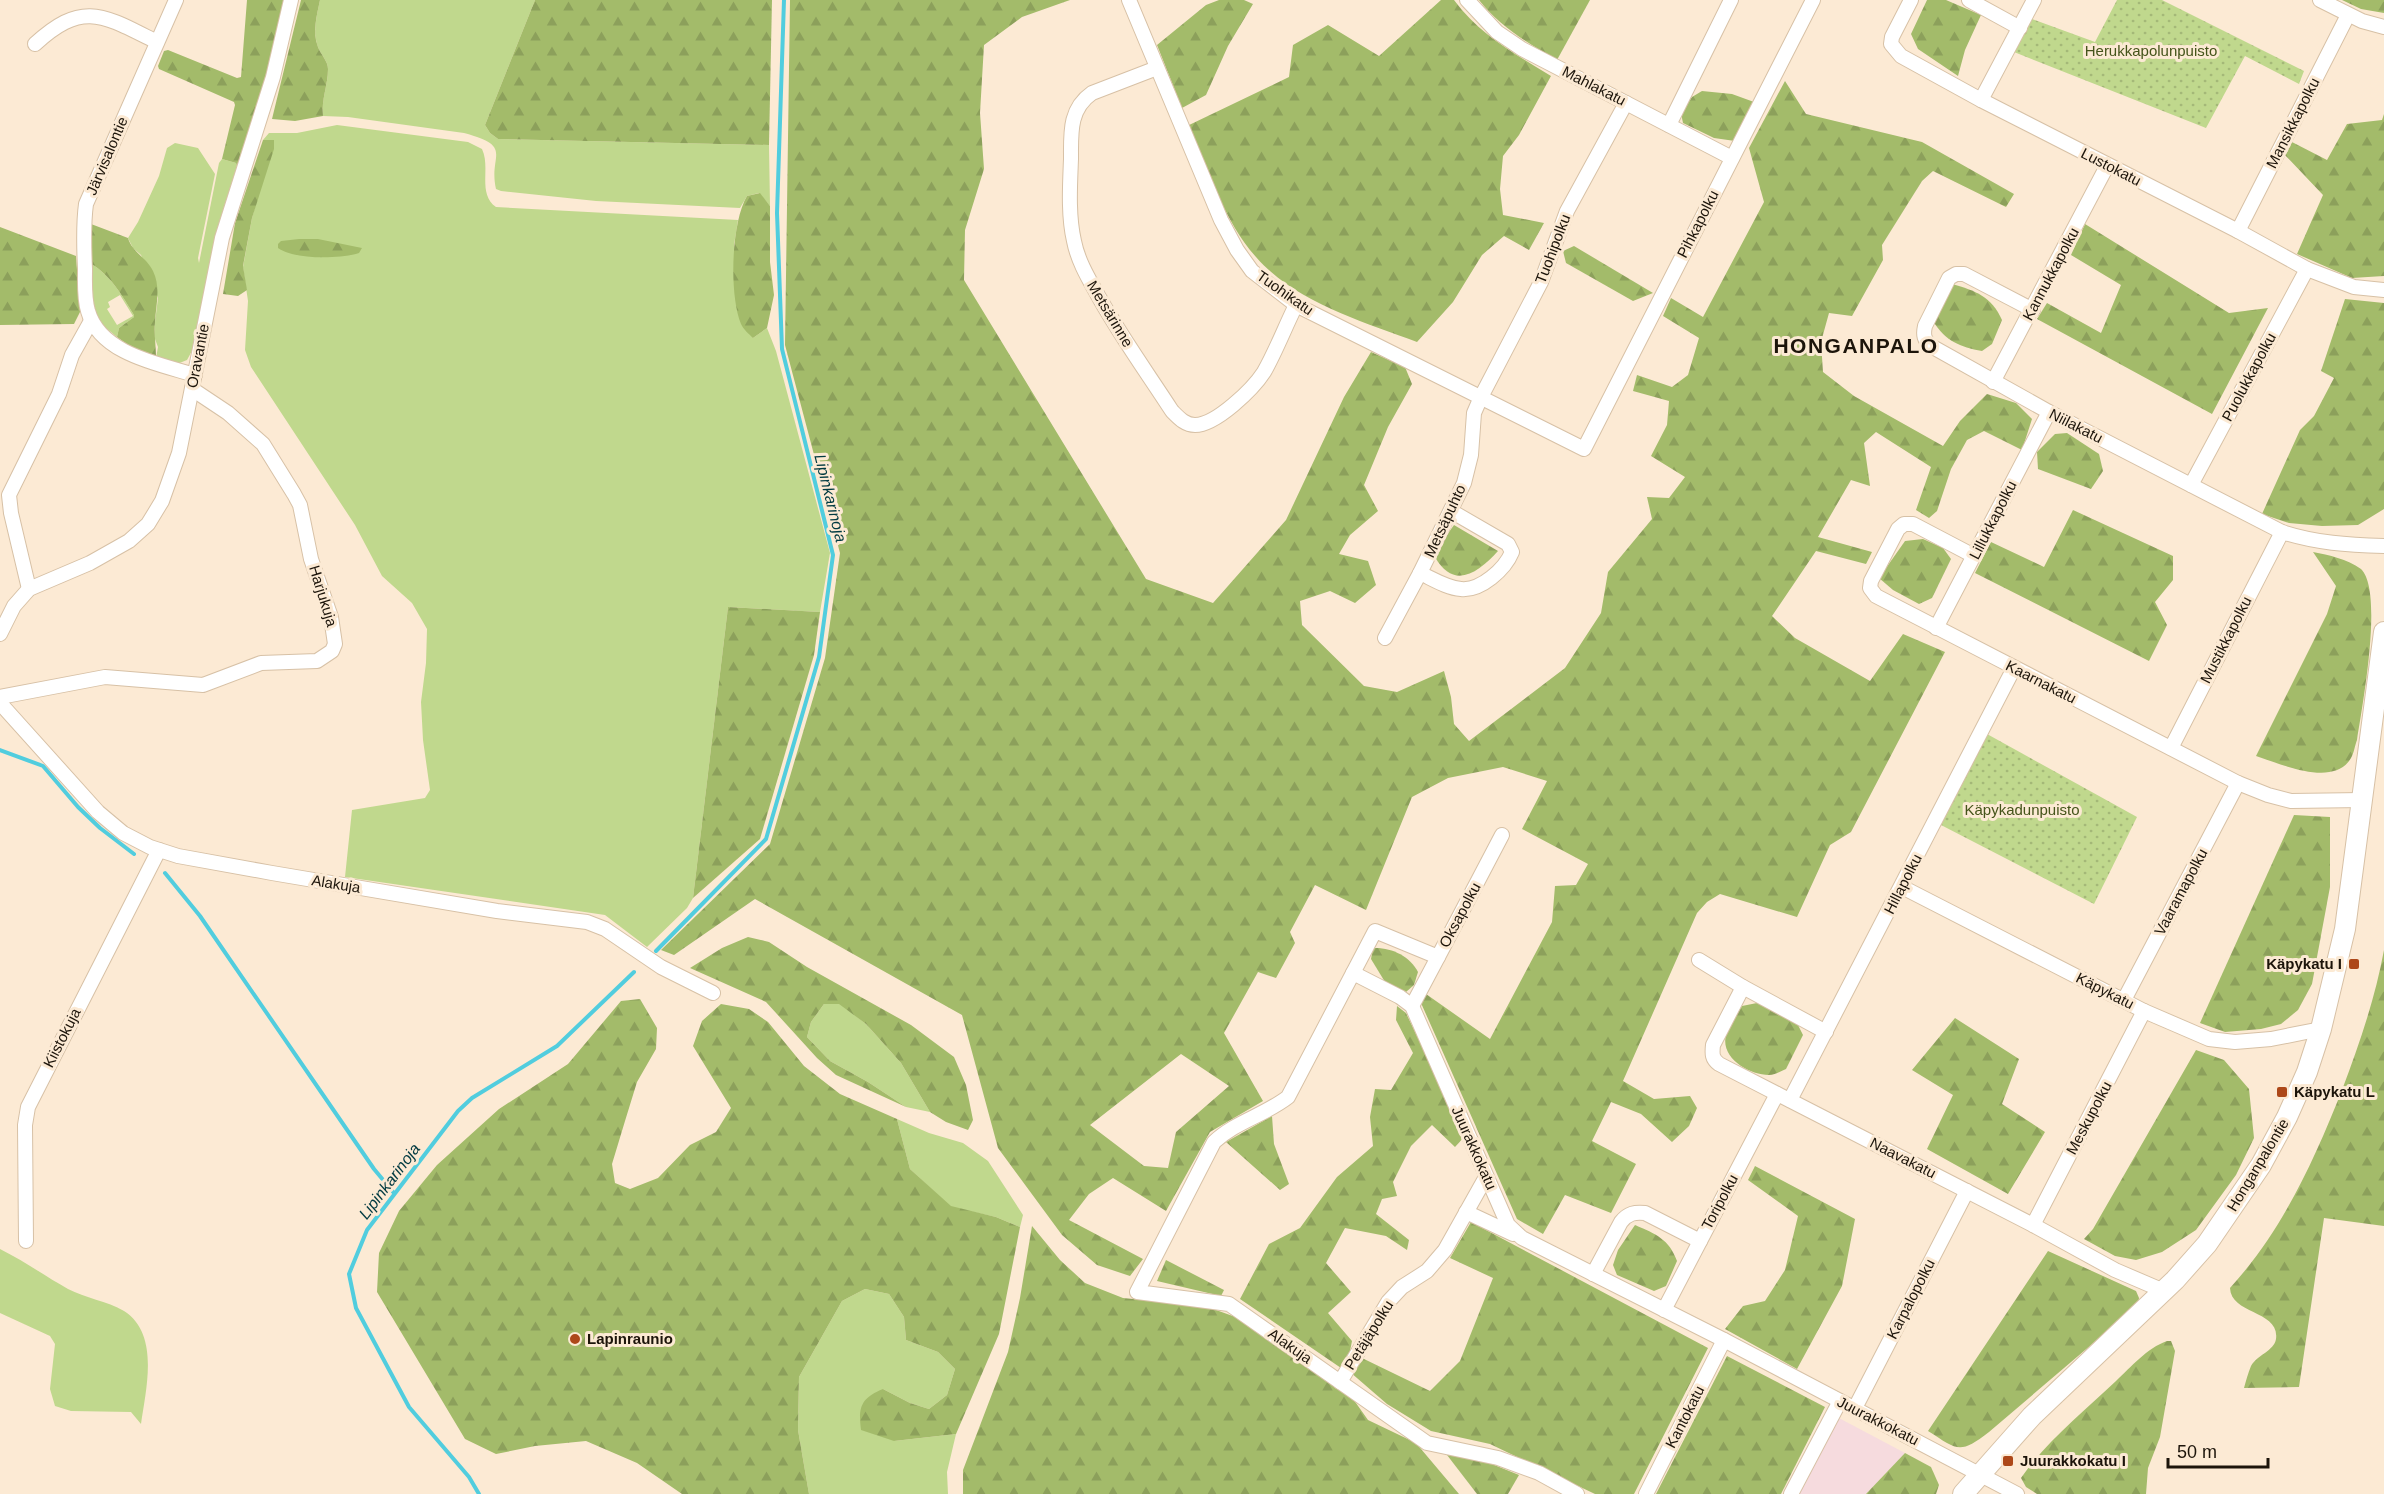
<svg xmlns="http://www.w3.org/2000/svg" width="2384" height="1494" viewBox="0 0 2384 1494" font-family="Helvetica,sans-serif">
	<defs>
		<pattern id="forest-firs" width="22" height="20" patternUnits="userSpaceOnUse" patternTransform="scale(1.5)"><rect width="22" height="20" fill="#a3bb6a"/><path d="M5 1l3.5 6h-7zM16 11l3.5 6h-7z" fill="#8ca05b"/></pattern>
		<pattern id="park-dots" width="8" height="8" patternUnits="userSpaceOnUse" patternTransform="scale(1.5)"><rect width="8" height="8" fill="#c0d88d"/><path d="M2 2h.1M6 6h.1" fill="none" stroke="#a4b878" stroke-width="1.8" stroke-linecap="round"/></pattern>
	</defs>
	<rect width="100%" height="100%" fill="#fcead4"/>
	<polygon fill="#f6dbde" points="1837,1417 1905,1453 1866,1494 1799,1494"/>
	<g fill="#c0d88d" fill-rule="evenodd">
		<path d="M320,0h215l-50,125 5,8 8,6 271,6 1,61 -11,-13 -12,3 -7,12 -144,-7 -95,-10 -5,-2c-8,-35 19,-42 -32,-56l-116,-16 -25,-1c-2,-16 5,-31 5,-47 0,-8 -7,-14 -10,-22 -6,-15 -1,-32 2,-47z"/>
		<path d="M337,125l131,17 14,7c9,19 -5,44 14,58l242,13 -4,25 19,93 14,-10 9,23 54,202 -10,59 -92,-5 -35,291 -6,10 -40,39 -42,-32 -260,-38 7,-67 73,-12 5,-8 -7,-50 -2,-38 5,-39 1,-34 -15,-26 -30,-27 -27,-51 -104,-158 -6,-17 3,-49 -5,-34 9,-49 21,-78h-10l6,-7h28z"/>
		<polygon points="175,143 198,148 215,174 198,258 199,263 219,163 222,159 236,163 237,166 220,220 211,259 193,349 187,360 177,364 156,358 158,347 155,339 155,322 158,298 141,255 133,248 128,238 138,222 159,176 167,148"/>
		<path d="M91,264c19,10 32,33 43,51v2l-15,11 -2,9 -17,-14 -7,-16zM120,295l13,21 -16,9 -10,-16 3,-2 -2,-5z"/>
		<polygon points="839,1003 866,1024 901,1063 930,1112 906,1107 868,1082 830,1061 807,1037 811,1022 824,1004"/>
		<polygon points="897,1119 929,1133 963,1143 988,1161 1023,1215 1020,1227 996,1217 951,1207 910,1169"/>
		<path d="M0,1249c24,12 45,27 68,40 17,9 39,12 56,22 36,23 22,78 17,113l-10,-12 -60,-1 -16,-5 -5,-17 5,-45 -5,-8 -50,-23z"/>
		<polygon points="865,1289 889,1294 904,1317 906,1340 938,1352 955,1369 947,1395 929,1409 910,1403 883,1389 894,1441 956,1434 947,1472 948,1494 809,1494 798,1430 799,1377 842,1301"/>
	</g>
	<g fill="url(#forest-firs)" fill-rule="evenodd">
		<polygon points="247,0 285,0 267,76 237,166 236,163 222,159 235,105 234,102 159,69 158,66 164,51 168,50 237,78 241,77"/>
		<path d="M301,0h19c-3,15 -8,32 -2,47 3,8 10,14 10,22 0,16 -7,31 -5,47l-28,5 -23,-2z"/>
		<polygon points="535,0 772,0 769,145 498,139 490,133 485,125"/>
		<path d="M790,0h280l-48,17 -38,28 -4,68 4,56 -19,61 -1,50 182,299 67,24 73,-83 58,-123 27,-45 34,15 7,17 -24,43 -24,58 14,26 -28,24 -11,19 29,7 8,24 -21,18 -25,-12 -30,10 2,24 62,61 33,6 47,-21 7,26 3,27 15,17 96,-73 36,-55 7,-41 44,-53 -5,-22 22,1 16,-21 -34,-21 16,-31 2,-24 -36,-10 4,-16 35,12 16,-12 11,-37 -36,-22 8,-18 32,19 61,-115 -15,-54 36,-67 21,33 116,28 92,52 -8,13 -73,-36 -11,10 -40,64 1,15 -31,56 -23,-3 -8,29 2,30 31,24 89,50 17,-25 27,-27 29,9 16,16 -10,31 -38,-19 -17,9 -16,29 -14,42 -8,7 -13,-8 15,-43 -55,-35 -12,11 6,43 -19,-6 -33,57 54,15 -6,12 -50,-13 -44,65 23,22 75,43 33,-47 42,18 -94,180 -21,13 -33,72 -77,-23 -13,8 -10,11 -74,168 31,18 36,-3 7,12 -8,18 -17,16 -31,-28 -30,-12 -19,39 44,23 -25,49 -46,-18 -22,39 -26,-15 -96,-216 5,-9 64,45 62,-117 3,-36 21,-1 12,-21 -66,-35 25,-48 -44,-14 -55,11 -36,19 -46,113 -51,-25 -25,47 5,11 -19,35 -18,-6 -34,61 39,68 -53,31 -44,79 -53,-33 -24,16 -20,26 74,39 -13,17 -33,-11 -35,-30 -64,-87 -36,-133 -207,-116 -81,56 -13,-5 109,-106 55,-186 15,-105 -55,-208zM1181,1054l48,32 -53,46 -8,36 -24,-2 -54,-41z"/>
		<polygon points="1219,0 1244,0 1253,4 1228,46 1206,95 1182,108 1157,45 1206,5"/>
		<path d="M1441,0h13c26,35 61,54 97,76l-32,59 -16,21 -3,33 3,26 41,8 -15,27 -25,-14 -22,19 -29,47 -36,40c-54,-20 -122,-40 -161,-85 -30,-33 -50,-90 -69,-131l102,-49 4,-32 35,-20 51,31z"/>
		<path d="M1479,0h111l-33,60c-28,-16 -58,-34 -78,-60z"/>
		<polygon points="1927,0 1946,0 1981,15 1965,50 1958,76 1918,49 1911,34"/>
		<polygon points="2342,0 2384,0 2384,13 2361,9"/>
		<polygon points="1702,91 1732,94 1754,102 1735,141 1714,138 1683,123 1681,113 1692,97"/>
		<polygon points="2384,114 2384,276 2352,278 2297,254 2323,195 2284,154 2290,141 2327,160 2347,124 2382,120"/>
		<polygon points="263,140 274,140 274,149 252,218 243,266 247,290 238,296 223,294 235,223"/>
		<path d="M760,193l10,13v56l4,33 -7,33 -14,10c-4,-4 -10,-9 -12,-14 -12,-29 -10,-101 6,-128z"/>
		<path d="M91,224l37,14c4,14 19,20 25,33 8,16 3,34 2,51 -1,13 1,24 1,36l-25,-11 -14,-10 2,-9 15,-11v-2c-11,-18 -24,-41 -43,-51z"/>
		<polygon points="2085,224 2229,313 2268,308 2212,414 2037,319 2047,303 2101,333 2121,285 2071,255"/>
		<polygon points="0,227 76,256 80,312 74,324 0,325"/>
		<path d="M299,239h19l44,9 -3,5c-19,6 -64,7 -81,-5v-4l3,-3z"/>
		<polygon points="1574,246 1653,293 1633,301 1566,263 1563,251"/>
		<path d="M1952,284c24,7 39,12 50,36l-10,24 -10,7c-22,-4 -37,-10 -49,-30z"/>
		<polygon points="2345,299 2384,303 2384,509 2358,525 2322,526 2289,523 2262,514 2300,430 2314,416 2334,378 2321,371"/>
		<polygon points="2067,433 2099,454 2103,471 2091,489 2038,469 2037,452 2055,434"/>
		<polygon points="2073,510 2173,556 2173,580 2155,602 2167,625 2149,661 1975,573 1991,542 2044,567"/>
		<path d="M1454,525l44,26c-19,21 -44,40 -63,6l9,-18z"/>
		<polygon points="1923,539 1943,548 1951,559 1932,598 1919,604 1893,590 1879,578 1905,541"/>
		<path d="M2313,552c16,3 34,7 48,17 23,22 1,138 -4,171 -2,5 -3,13 -6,18 -17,30 -70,6 -95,-2l71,-142 9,-28z"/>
		<polygon points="728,607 820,612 814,655 760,839 693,898"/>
		<polygon points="2294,815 2330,817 2330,887 2312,984 2298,1010 2281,1024 2261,1029 2225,1032 2200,1023"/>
		<polygon points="748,937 769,942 807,967 911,1025 954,1057 966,1085 973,1120 968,1130 946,1122 930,1112 901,1063 866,1024 839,1004 824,1004 811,1022 807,1037 830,1061 868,1082 906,1107 836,1075 817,1058 766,1002 690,968 722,948"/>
		<path d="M1373,948c18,-1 37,8 45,24l-4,13 -8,7 -21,-10 -14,-23z"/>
		<path d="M2384,950v276l-60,-8 -25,169 -55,1c2,-7 4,-15 7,-22 6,-11 23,-15 25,-27 4,-29 -45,-24 -46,-51 52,-57 84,-127 112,-198 17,-45 33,-91 42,-140z"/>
		<path d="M640,999l17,29 -1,21 -19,33 -12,39 -13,43 3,19 15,6 28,-11 32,-33 26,-13 15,-24 -38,-62 9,-25 19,-17 28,5 19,13 36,44 36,28 57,25 13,50 41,37 45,11 24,10 -21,107 -43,100 -62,7 -33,-11c-3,-23 0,-32 22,-41l27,14 19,6 18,-14 8,-26 -17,-17 -32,-12 -2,-23 -15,-23 -24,-5 -23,12 -43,76 -1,53 11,64h-127l-45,-31 -51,-22 -51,5 -39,8 -31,-15 -88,-147 2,-39 20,-42 38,-46 62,-56 69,-45 53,-63z"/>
		<path d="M1757,1003l40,20 6,12 -17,34c-5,2 -11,6 -17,6 -20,0 -49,-17 -43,-40 2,-9 11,-20 16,-29z"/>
		<polygon points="1397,1006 1406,1013 1465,1136 1455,1147 1432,1125 1411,1146 1393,1182 1397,1196 1382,1199 1376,1214 1409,1240 1407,1250 1386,1236 1345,1228 1326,1263 1351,1292 1328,1313 1352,1341 1350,1351 1341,1368 1240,1299 1269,1244 1300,1228 1337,1177 1373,1146 1370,1117 1375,1089 1391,1090 1413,1053 1396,1020"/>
		<polygon points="1955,1018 2019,1059 2002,1104 2045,1132 2008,1194 1927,1149 1953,1095 1912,1070"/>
		<polygon points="2196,1050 2224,1060 2249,1089 2254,1138 2236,1175 2196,1230 2162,1252 2136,1260 2115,1256 2084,1239 2093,1229"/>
		<polygon points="1272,1116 1274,1144 1289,1184 1280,1190 1226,1142"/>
		<polygon points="1755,1166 1855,1219 1842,1286 1797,1369 1725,1329 1743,1306 1765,1301 1785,1270 1798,1216 1748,1180"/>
		<polygon points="1471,1222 1708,1348 1634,1494 1595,1494 1490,1444 1431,1431 1387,1404 1350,1372 1362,1358 1430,1391 1460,1361 1493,1278 1450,1258"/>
		<path d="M1635,1225c21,9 34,14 42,36l-11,25 -12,5 -37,-16 -4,-10 5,-15z"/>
		<polygon points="1032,1226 1060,1260 1085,1283 1123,1298 1205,1306 1252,1323 1351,1396 1368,1420 1416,1443 1459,1494 963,1494 963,1470 1008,1352 1020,1298"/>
		<path d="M2048,1251l88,40 3,7 -1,7 -149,127c-30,23 -31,18 -61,-1z"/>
		<polygon points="1166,1260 1224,1290 1221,1296 1157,1281"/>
		<path d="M2167,1341h4l4,10 -15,86 -12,31 -2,26h-109l-11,-7 -5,-9c26,-37 62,-66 95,-97 15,-14 31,-33 51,-40z"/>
		<polygon points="1727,1356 1825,1407 1781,1494 1656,1494"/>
		<polygon points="1905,1453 1931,1467 1939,1485 1936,1494 1866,1494"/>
		<polygon points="1447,1455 1482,1460 1519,1475 1508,1494 1477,1494"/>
	</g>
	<g fill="url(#park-dots)">
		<polygon points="2117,0 2162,0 2304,71 2299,84 2245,56 2206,128 2014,52 2032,19 2095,42"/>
		<polygon points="1987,734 2137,817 2094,904 1941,825"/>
	</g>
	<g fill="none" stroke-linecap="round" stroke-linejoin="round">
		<g stroke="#51cdde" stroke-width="4">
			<polyline points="0,750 43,766 78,807 100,828 134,854"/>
			<polyline points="165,873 200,916 374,1169 394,1193"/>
			<polyline points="656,951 766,839 819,657 833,555 782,349 777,213 784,0"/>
			<polyline points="479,1494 469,1477 409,1407 356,1308 349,1274 367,1230 458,1111 472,1098 557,1046 634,972"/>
		</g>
		<defs>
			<g id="street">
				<path d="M176,0l-90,204c-3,22 -2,44 -1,65 0,14 -1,29 3,42 12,43 71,53 107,64"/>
				<polyline points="1129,0 1221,220 1237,250 1252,271 1296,305 1584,449 1813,0"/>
				<polyline points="1467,0 1497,32 1522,49 1732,158"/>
				<polyline points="1911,0 1892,37 1891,44 1901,56 1981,100 2238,231 2307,269 2354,287 2384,290"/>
				<polyline points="1969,0 2020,28"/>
				<polyline points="2320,0 2362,21 2384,27"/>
				<path d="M35,44c48,-44 68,-29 122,-2"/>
				<path d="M1157,68l-65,25c-23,16 -21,40 -21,66 -1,26 -3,56 3,82 4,21 16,40 26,58 22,39 48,75 72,112 7,7 13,14 23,14 21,0 58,-36 69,-53 12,-21 21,-45 32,-67"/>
				<polyline points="1981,100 2034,0"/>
				<polyline points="1669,125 1731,0"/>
				<polyline points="2238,231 2348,15"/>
				<path d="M2033,310l-69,-36h-8l-7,4 -24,48c-2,9 -1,14 6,20l118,66 233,120c34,11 66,13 102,14"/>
				<polyline points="1993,382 2107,166"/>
				<polyline points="2191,485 2307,269"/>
				<polyline points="1974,556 1913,524 1904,524 1898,529 1871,581 1870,588 1876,596 2238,783 2268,795 2291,801 2362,800"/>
				<path d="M1420,573c13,6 27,15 41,16 20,2 44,-20 51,-37l-4,-8 -57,-33"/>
				<polyline points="29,589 11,513 9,495 59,394 72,355 91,321"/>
				<polyline points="1936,628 2049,412"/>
				<polyline points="0,634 14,606 29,589 90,563 129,541 148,524 162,501 179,453 222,238 273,77 291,0"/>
				<polyline points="1385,638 1420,573 1464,483 1471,455 1474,413 1481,397 1541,282 1567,211 1626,103"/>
				<polyline points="0,697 105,677 203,685 261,663 317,661 332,651 335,644 331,617 311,559 300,505 294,494 263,444 228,413 192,389"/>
				<polyline points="0,703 98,812 123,833 150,847 178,856 272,873 497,911 587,922 605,929 661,967 713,993"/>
				<polyline points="2171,748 2282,532"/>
				<polyline points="1902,887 2144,1011 2209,1039 2235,1042 2271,1039 2321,1029"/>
				<polyline points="1699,960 1743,987 1826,1032"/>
				<polyline points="1353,973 1375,931 1438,957 1502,835"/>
				<path d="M1743,987l-30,58c-1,9 -1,14 6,19l314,161 82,45 49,21"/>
				<polyline points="2124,1000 2238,783"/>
				<polyline points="1412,1006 1438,957"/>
				<polyline points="1790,1100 2014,668"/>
				<polyline points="1466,1212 1513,1234"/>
				<polyline points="2033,1225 2144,1011"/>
				<polyline points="26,1241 25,1125 28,1107 159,850"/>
				<path d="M1593,1274l28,-52c7,-9 14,-10 24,-9l55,28"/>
				<polyline points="1664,1310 1777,1094"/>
				<polyline points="1340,1382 1388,1302 1402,1287 1427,1271 1445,1250 1486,1177"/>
				<polyline points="1855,1408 1967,1191"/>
				<path d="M1577,1494l-38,-21 -41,-15 -71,-15 -198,-139 -92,-12 77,-150c21,-20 51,-27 74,-45l65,-124 47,24 12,9 96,219 14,13 202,102 293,154"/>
				<polyline points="1646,1494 1724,1340"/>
				<polyline points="1791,1494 1840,1401"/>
			</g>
			<polyline id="secondary" points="1963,1494 2032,1416 2175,1280 2207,1244 2261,1165 2287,1117 2307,1072 2321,1029 2345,929 2384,632"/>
		</defs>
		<use href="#street" stroke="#d7c1a6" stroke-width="16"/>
		<use href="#secondary" stroke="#d7c1a6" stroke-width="22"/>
		<use href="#street" stroke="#fff" stroke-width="14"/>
		<use href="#secondary" stroke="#fff" stroke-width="20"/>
	</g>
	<g fill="#ad4819" stroke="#fcead4" stroke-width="2">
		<rect x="2348" y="958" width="12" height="12" rx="3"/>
		<rect x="2276" y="1086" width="12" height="12" rx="3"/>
		<circle cx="575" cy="1339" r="6"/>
		<rect x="2002" y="1455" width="12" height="12" rx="3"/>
	</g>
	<g text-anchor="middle" stroke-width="6" stroke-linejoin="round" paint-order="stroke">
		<g font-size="15" fill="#45541a" stroke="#fcead4">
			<text x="2151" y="56">Herukkapolunpuisto</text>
			<text x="2022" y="815">Käpykadunpuisto</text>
		</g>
		<g font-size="15" fill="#1c140a" stroke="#fcead4">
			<text transform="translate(1594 86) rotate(27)" y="5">Mahlakatu</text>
			<text transform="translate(2293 123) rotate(-63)" y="5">Mansikkapolku</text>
			<text transform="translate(107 156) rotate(-67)" y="5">Järvisalontie</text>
			<text transform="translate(2111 167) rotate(27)" y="5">Lustokatu</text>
			<text transform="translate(1698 224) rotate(-63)" y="5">Pihkapolku</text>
			<text transform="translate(1553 249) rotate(-69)" y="5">Tuohipolku</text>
			<text transform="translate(2051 274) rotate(-62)" y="5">Kannukkapolku</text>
			<text transform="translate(1285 293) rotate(35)" y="5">Tuohikatu</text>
			<text transform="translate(1110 314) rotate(59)" y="5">Metsärinne</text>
			<text transform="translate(198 356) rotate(-79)" y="5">Oravantie</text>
			<text transform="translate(2249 377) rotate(-62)" y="5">Puolukkapolku</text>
			<text transform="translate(2076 426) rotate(27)" y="5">Niilakatu</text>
			<text transform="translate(1993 520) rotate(-63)" y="5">Lillukkapolku</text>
			<text transform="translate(1445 521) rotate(-65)" y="5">Metsäpuhto</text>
			<text transform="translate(323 596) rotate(73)" y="5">Harjukuja</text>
			<text transform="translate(2226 640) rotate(-63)" y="5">Mustikkapolku</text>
			<text transform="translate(2041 682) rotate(27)" y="5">Kaarnakatu</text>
			<text transform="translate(336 884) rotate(9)" y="5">Alakuja</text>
			<text transform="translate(1903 884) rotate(-63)" y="5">Hillapolku</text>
			<text transform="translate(2181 892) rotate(-62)" y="5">Vaaramapolku</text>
			<text transform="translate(1460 915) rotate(-62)" y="5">Oksapolku</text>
			<text transform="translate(2105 991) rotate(27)" y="5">Käpykatu</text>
			<text transform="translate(62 1038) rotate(-63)" y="5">Kiistokuja</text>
			<text transform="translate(2089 1118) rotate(-62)" y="5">Meskupolku</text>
			<text transform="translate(1474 1148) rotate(66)" y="5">Juurakkokatu</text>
			<text transform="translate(1903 1158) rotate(27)" y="5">Naavakatu</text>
			<text transform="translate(2258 1165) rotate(-59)" y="5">Honganpalontie</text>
			<text transform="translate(1720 1202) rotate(-62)" y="5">Toripolku</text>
			<text transform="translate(1911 1299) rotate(-63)" y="5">Karpalopolku</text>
			<text transform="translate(1369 1335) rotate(-58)" y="5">Petäjäpolku</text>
			<text transform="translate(1290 1346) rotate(35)" y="5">Alakuja</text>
			<text transform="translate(1685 1417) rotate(-63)" y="5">Kantokatu</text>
			<text transform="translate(1878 1421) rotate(27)" y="5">Juurakkokatu</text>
		</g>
		<g font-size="15" font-weight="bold" fill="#1c140a" stroke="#fcead4" text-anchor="start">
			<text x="2342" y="969" text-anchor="end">Käpykatu I</text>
			<text x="2294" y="1097">Käpykatu L</text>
			<text x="587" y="1344">Lapinraunio</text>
			<text x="2020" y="1466">Juurakkokatu I</text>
		</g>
		<g font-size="16" font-style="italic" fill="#003a41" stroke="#fcead4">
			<text transform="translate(831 498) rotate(76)" y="6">Lipinkarinoja</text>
			<text transform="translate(389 1181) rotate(-53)" y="6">Lipinkarinoja</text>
		</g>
		<g font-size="21" font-weight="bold" letter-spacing="1.5" fill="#1c140a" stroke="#fcead4">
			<text x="1856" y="353">HONGANPALO</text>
		</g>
	</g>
	<path d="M2168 1458v9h100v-9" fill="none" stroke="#1c140a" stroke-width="3"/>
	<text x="2177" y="1458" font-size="18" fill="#1c140a" stroke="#fcead4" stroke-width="4.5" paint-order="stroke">50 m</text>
</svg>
